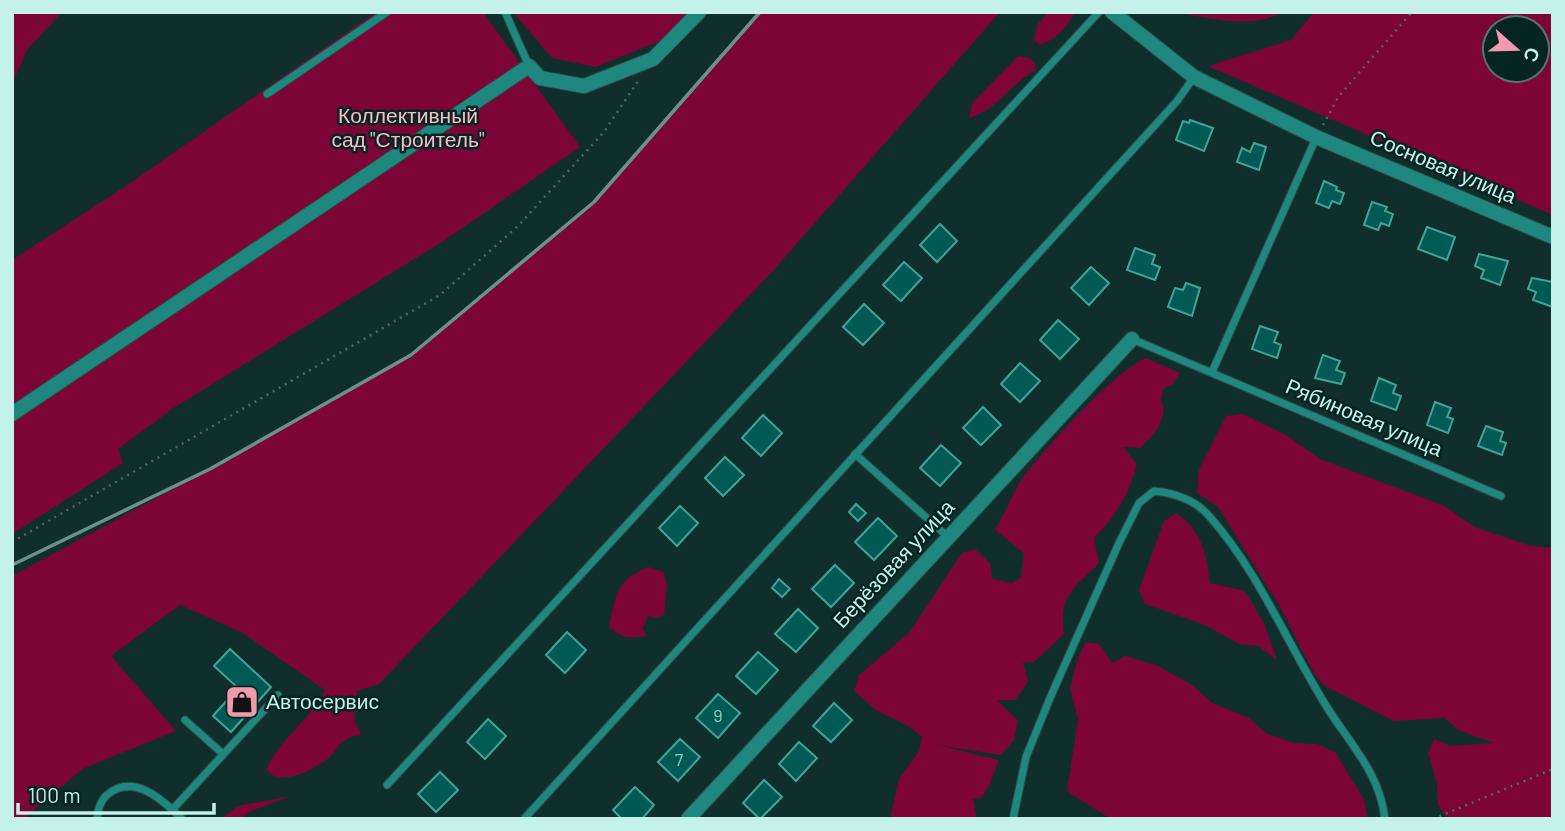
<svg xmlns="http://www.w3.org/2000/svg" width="1565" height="831" viewBox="0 0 1565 831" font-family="Barlow,sans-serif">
	<rect width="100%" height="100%" fill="#102f2c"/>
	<g fill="#7d0437" fill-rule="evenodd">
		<polygon points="12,12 62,12 27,50 12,84"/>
		<polygon points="376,12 483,12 580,147 445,240 172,409 118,449 123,463 12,534 12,260 123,188"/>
		<polygon points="513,12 691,12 665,39 596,67 552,58"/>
		<path d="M760,12h240l-229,261 -392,411 -22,7 -3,29 7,14c-5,2 -12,3 -16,6 -7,5 -12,15 -19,20 -15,11 -48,28 -60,9 15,-31 43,-48 59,-79l-82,-57 -63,-28 -69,51 65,75 -94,38 -58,50h-12v-243l198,-107 201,-114 183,-153z"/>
		<path d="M1048,12h27c-8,15 -19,28 -35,33l-6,-5 3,-15z"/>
		<path d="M1166,12h117c-35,20 -78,3 -117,0z"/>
		<path d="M1314,12h239v203l-345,-149 83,-26zM1495,28h42v42h-42z"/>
		<path d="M1018,56l12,2 5,5v8c-25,12 -37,39 -66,47l3,-15z"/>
		<path d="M1146,358l34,15 -8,12 -7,2c-8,15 0,15 -2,27 -2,14 -14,25 -23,34l-17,-1 14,17c-8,31 -21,52 -43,74l5,25c-24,25 -41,32 -35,71l-30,28h-11l5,20 -13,18h-18l21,21 -4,19 -13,15 -64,-10 62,15 -10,26 -8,12 -8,1 4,20h-87l9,-40 20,-28 3,-14 -12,-10 -34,-17 -22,-19 5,-16 50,-42 53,-80 13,-4 15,14 2,16 20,4 9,-6 3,-24 -29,-23c10,-17 19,-41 31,-57 27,-32 85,-99 120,-115z"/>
		<polygon points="1243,414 1286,435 1320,459 1445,506 1474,527 1528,545 1553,548 1553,819 1448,819 1438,805 1437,783 1428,753 1434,739 1450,746 1494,743 1458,730 1445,718 1394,721 1325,686 1315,675 1279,605 1218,507 1197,493 1199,470 1226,416"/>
		<path d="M1176,513c26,17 30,40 34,70l35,8 19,32 13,37 -19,-14 -19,-2 -34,-19 -60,-21 -6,-14 25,-69z"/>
		<path d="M649,567l14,5 4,10 -3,33 -9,3 -7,-2 -5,12 3,8c-17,3 -24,2 -37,-9 7,-32 7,-48 40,-60z"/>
		<polygon points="1086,642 1099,644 1112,663 1125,656 1156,665 1192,685 1212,703 1249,718 1267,734 1294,743 1317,744 1336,753 1364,800 1368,819 1111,819 1067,791 1078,719 1070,689 1077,660"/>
		<polygon points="291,796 249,812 243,819 221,819 238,806"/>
	</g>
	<g fill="#005952" stroke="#42a499" stroke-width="2">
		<polygon points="1190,120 1213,128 1204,151 1176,140 1183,121 1189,123"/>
		<polygon points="1254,143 1266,147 1259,170 1237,162 1242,148 1250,152"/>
		<polygon points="1324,181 1337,187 1336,190 1344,193 1340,204 1332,201 1329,208 1316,203"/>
		<polygon points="1372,202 1387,207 1385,211 1393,214 1389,226 1381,223 1378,230 1364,225"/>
		<polygon points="940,224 957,241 937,262 920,245"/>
		<polygon points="1427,227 1455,237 1447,260 1418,249"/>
		<polygon points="1135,248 1155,255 1152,264 1160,267 1155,280 1127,270"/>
		<polygon points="1479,254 1508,261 1500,285 1481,278 1484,270 1475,266"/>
		<polygon points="904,262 922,278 901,301 883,285"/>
		<polygon points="1091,267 1109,283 1089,305 1071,288"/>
		<polygon points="1532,278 1553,282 1553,307 1533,300 1536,292 1528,289"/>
		<polygon points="1186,283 1200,288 1192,316 1168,307 1175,288 1183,290"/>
		<polygon points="864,304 884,323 863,345 843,327"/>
		<polygon points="1058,320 1079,339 1060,359 1040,340"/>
		<polygon points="1260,326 1278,332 1274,342 1281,345 1277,358 1252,349"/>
		<polygon points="1323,355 1340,361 1336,370 1345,373 1341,384 1315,378"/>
		<polygon points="1020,363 1040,381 1020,402 1001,384"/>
		<polygon points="1379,378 1396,385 1393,393 1401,396 1396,410 1371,401"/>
		<polygon points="1435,402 1451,408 1447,417 1453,419 1448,433 1427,425"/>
		<polygon points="983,407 1001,425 981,445 963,428"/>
		<polygon points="763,415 782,433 761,456 742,438"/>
		<polygon points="1486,426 1503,432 1500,441 1506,443 1502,455 1478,446"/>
		<polygon points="941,445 961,463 940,486 920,468"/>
		<polygon points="725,457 744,475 723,496 705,478"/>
		<polygon points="856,504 866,513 858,521 849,512"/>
		<polygon points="680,506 698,523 677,546 659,528"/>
		<polygon points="878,518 897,536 874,560 855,542"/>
		<polygon points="835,565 854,583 831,607 812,589"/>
		<polygon points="779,579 790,589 782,597 772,588"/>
		<polygon points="798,609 818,628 796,652 775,634"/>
		<polygon points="567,632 586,650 565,673 546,655"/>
		<polygon points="230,649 271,687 231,732 213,716 238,688 214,666"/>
		<polygon points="758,652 778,670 756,694 736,676"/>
		<polygon points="718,694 740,713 718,738 696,718"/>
		<polygon points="834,703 852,720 831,742 813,726"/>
		<polygon points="488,719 506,736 485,759 467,742"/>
		<polygon points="680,739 700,757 678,781 658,762"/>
		<polygon points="799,742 817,758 796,781 779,764"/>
		<polygon points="440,772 458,790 436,812 418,794"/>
		<polygon points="764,780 782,797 760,819 743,803"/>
		<polygon points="635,787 654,805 642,819 622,819 613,810"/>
	</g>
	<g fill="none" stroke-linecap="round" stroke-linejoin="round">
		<defs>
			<g id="service">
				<polyline points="505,12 529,66"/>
				<polyline points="267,94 387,12"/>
				<polyline points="1132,339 1501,496"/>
				<polyline points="1212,372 1316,138"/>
				<polyline points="855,454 947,536"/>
				<polyline points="185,720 223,754"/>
				<polyline points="387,785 1099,12"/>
				<polyline points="173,809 278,695"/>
				<path d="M97,819c0,-8 4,-19 10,-24 26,-23 56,5 75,24"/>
				<polyline points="524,819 1177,101 1194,77"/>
				<path d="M1013,819l13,-62 24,-59 69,-155 20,-40 15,-12c20,2 42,9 56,26 51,58 79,131 120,195 23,35 50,63 55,107"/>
			</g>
			<g id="minor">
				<polyline points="1112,12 1194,77 1316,137 1553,237"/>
				<polyline points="12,414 529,66 540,78 584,86 653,59 699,12"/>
				<polyline points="688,819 1132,339"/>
			</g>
		</defs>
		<use href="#service" stroke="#2f4b47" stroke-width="9"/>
		<use href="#minor" stroke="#2f4b47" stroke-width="16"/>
		<g stroke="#486b67" stroke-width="2.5" stroke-dasharray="2 5" stroke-linecap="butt">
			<polyline points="1323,125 1339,96 1412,12"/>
			<polyline points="12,542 440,295 518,226 604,132 640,78"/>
			<polyline points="1433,819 1553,769"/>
		</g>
		<use href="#service" stroke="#1e887e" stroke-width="7"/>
		<use href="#minor" stroke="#1e887e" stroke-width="14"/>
		<polyline stroke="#6b918c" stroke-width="3.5" points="12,565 210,469 411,355 594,202 760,12"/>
	</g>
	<defs>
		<symbol id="shop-square" viewBox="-11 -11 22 22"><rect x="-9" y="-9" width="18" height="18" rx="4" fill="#f29aad" stroke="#062522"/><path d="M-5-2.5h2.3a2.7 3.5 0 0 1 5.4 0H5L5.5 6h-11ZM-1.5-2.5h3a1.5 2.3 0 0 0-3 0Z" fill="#111"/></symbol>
	</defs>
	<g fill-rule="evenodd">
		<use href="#shop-square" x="223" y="683" width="38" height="38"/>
	</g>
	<g text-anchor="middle" stroke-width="5" stroke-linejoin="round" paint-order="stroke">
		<g font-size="18" fill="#93cbc4">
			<text x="718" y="722">9</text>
			<text x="679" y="766">7</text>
		</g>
		<g font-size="21" fill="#fcb9c7" stroke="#062522">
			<text x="408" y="123">Коллективный<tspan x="408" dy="24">сад "Строитель"</tspan></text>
		</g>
		<g font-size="21" fill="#c4f1ea" stroke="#062522">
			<text transform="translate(1443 167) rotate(23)" y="7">Сосновая улица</text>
			<text transform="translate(1364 418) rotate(23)" y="7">Рябиновая улица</text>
			<text transform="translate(894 564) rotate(-47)" y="7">Берёзовая улица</text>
		</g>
		<g font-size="21" fill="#c4f1ea" stroke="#062522" text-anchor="start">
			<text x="266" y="709">Автосервис</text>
		</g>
	</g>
	<rect width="1565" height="831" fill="none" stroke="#c4f1ea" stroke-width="28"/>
	<g transform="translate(1516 49) rotate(110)"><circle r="33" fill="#062522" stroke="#527772" stroke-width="2"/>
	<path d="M0-5L12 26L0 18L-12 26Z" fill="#f29aad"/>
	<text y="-10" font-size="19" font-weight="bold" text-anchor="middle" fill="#c4f1ea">С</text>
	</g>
	<path d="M18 803v10h196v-10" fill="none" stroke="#c4f1ea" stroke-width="3.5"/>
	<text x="28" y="803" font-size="21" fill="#c4f1ea" stroke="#062522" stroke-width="5" paint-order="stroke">100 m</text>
</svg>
